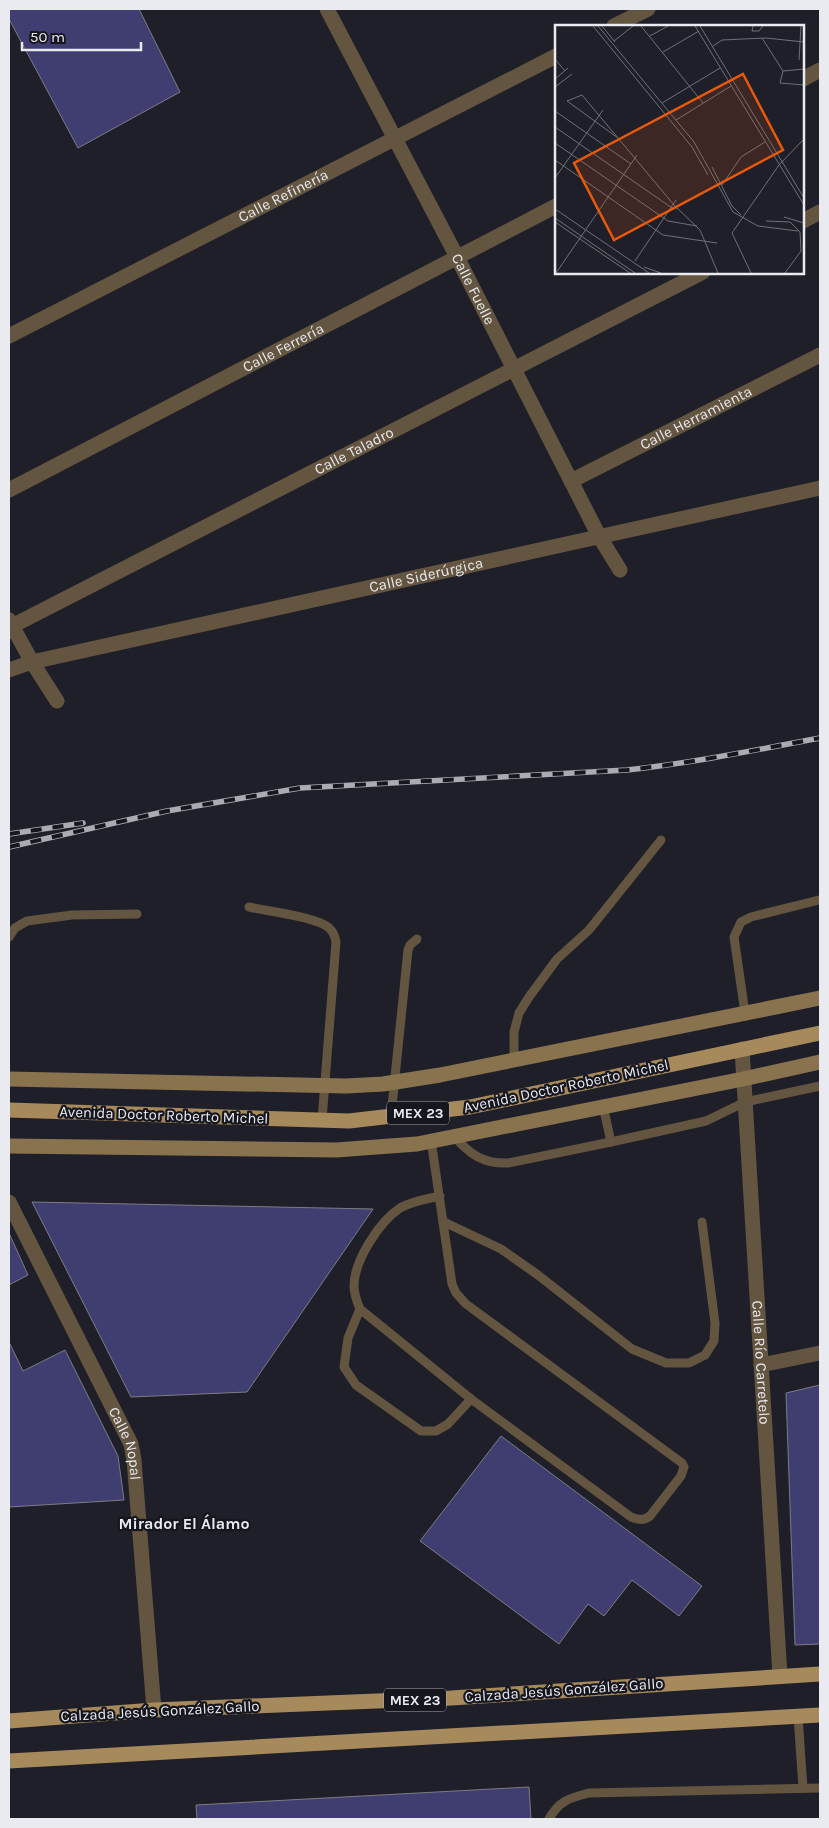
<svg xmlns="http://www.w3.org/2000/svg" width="829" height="1828" viewBox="0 0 829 1828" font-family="Karla,sans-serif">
	<rect width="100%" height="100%" fill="#1f1f29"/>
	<g fill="#403d70" stroke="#7c7c88">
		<polygon points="9,9 139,9 180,92 78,148 9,19"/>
		<polygon points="32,1202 373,1209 247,1392 131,1397"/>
		<polygon points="9,1233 28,1275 9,1285"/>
		<polygon points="9,1342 23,1371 65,1350 118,1456 124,1500 9,1507"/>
		<polygon points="820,1385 820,1644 795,1645 786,1393"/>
		<polygon points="501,1436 702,1586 679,1616 632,1580 604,1616 588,1604 559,1644 420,1541"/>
		<polygon points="529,1787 531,1819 197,1819 196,1805"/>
	</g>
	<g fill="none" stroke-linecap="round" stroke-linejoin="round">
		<g stroke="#63553f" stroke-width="9">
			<path d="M249,907c18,4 68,10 80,21 5,4 6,9 7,14l-14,178"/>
			<polyline points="9,937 15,928 27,921 72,915 137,914"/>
			<polyline points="745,1013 734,937 741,922 751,917 819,900"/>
			<polyline points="514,1060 514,1032 519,1013 529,997 557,959 589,930 661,840"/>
			<polyline points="603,1106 611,1142 706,1121 745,1102 820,1086"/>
			<polyline points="391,1116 408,950 410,945 417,939"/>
			<path d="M454,1136c16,19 30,28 54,27l103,-21"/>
			<path d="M431,1140l21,144 4,9 10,11 216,159 2,4 -3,9 -31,40c-7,5 -11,4 -19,1l-160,-118 -111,-90c-3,-7 -6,-15 -6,-23 0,-25 25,-64 46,-78 12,-7 27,-9 40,-12"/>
			<polyline points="444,1222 501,1249 538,1275 632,1349 666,1363 689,1363 705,1355 714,1341 715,1323 702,1222"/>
			<polyline points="360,1309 348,1338 344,1367 356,1385 421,1431 436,1431 448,1424 471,1399"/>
			<polyline points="798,1716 803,1788"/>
			<path d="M549,1819c10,-18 20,-21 40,-26l231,-5"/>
		</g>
		<g stroke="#63553f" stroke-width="15">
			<path id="s1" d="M327,9l130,248 142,279 21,34"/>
			<polyline points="614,26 648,9"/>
			<polyline points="803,79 820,70"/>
			<polyline points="803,221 820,212"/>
			<path id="s2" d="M9,336l547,-280"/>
			<path id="s3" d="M571,481l249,-126"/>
			<path id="s4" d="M9,490l547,-284"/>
			<polyline points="9,620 32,662 57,701"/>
			<path id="s5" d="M9,632l3,-6 691,-354"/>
			<path id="s6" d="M9,670l23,-8 788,-174"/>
			<path id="s7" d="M742,1049l38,627"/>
			<path id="s8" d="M9,1202l122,242 3,16 20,250"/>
			<polyline points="761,1365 820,1353"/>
		</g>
		<g stroke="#89734f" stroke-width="15">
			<polyline points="9,1079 346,1086 383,1084 440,1075 820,998"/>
			<polyline points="9,1146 336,1150 417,1144 743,1079 820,1062"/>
		</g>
		<g stroke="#a78a5b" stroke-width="15">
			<polyline points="9,1110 349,1121 470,1107 820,1033"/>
			<polyline points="9,1721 154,1710 451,1698 820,1674"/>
			<polyline points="9,1761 820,1715"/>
		</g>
		<defs>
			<g id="rail">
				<polyline points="9,834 83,823"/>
				<path d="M9,847l158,-36 133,-23 327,-18c65,-7 129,-20 193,-32"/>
			</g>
		</defs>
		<use href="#rail" stroke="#ababb3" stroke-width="5.5"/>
		<use href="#rail" stroke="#16161f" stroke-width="4" stroke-dasharray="11" stroke-linecap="butt"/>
	</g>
	<g text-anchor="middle" stroke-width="4.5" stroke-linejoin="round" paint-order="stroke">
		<g fill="#16161f" stroke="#aaaab2" stroke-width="1">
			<rect x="387" y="1101.5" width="62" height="23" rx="4"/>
			<rect x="384" y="1688.5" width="62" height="23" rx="4"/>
		</g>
		<g font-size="14" font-weight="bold" fill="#eaeaf1">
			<text x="418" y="1118">MEX 23</text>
			<text x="415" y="1705">MEX 23</text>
		</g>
		<g font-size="15" fill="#eaeaf1" stroke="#16161f">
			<text dy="5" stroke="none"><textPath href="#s2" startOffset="308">Calle Refinería</textPath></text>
			<text dy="5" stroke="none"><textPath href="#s1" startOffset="316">Calle Fuelle</textPath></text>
			<text dy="5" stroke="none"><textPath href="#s4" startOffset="309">Calle Ferrería</textPath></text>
			<text dy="5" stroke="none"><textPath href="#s3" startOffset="140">Calle Herramienta</textPath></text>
			<text dy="5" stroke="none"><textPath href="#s5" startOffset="391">Calle Taladro</textPath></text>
			<text dy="5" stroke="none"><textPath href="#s6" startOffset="428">Calle Siderúrgica</textPath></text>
			<text transform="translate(566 1086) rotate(-12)" y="5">Avenida Doctor Roberto Michel</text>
			<text transform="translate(164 1115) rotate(2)" y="5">Avenida Doctor Roberto Michel</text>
			<text dy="5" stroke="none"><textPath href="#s7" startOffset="314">Calle Río Carretelo</textPath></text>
			<text dy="5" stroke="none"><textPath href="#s8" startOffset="269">Calle Nopal</textPath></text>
			<text transform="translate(564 1690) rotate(-4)" y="5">Calzada Jesús González Gallo</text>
			<text transform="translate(160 1711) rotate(-3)" y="5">Calzada Jesús González Gallo</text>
		</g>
		<g font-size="16" font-weight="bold" fill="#eaeaf1" stroke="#16161f">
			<text x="184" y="1529">Mirador El Álamo</text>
		</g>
	</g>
	<g transform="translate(555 25)">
		<rect width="249" height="249" fill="#1f1f29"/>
		<path fill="none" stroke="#707079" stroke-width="1" d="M38,1l99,121 16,28M43,1l96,116 39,70 25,14 40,5M47,1l13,16M86,1l62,77M140,1l109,179M145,1l104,172M198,1l-1,5h7l4,-5M95,11l18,-10M207,13l21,33 -3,12 24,2M59,16l19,-15M158,21l9,-6 44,-2 38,4M108,27l36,-21M0,34l10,12M244,35l2,-34M228,46l21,-2M0,54l13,-11M0,62l17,-13M107,78l58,-35M0,86l76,53M121,95l55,-34M0,102l117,81h5M63,113l-51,-37 15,-6 92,110 26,25 18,43M0,118l113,78 29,5M0,135l108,75 54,8M157,142l20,39 9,9M0,153l48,-68M167,160l19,-28 24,-15M0,184l94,64M229,192l20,6M0,193l80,55M211,196l24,1 10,10 1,19 -16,22M0,197l75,51M80,236l41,-61M89,242l17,6M1,248l81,-118M196,248l-19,-40 47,-68 25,-26"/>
		<path fill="#e8590c" fill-opacity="0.15" stroke="#e8590c" stroke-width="2.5" d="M188,49l40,76 -169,90 -40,-77z"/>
		<rect width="249" height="249" fill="none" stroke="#eaeaf1" stroke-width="2.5"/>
	</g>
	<rect width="829" height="1828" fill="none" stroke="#eaeaf1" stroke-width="20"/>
	<path d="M22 42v8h119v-8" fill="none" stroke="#eaeaf1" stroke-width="2.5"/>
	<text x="30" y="42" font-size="15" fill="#eaeaf1" stroke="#16161f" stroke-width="4" paint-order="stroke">50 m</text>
</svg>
